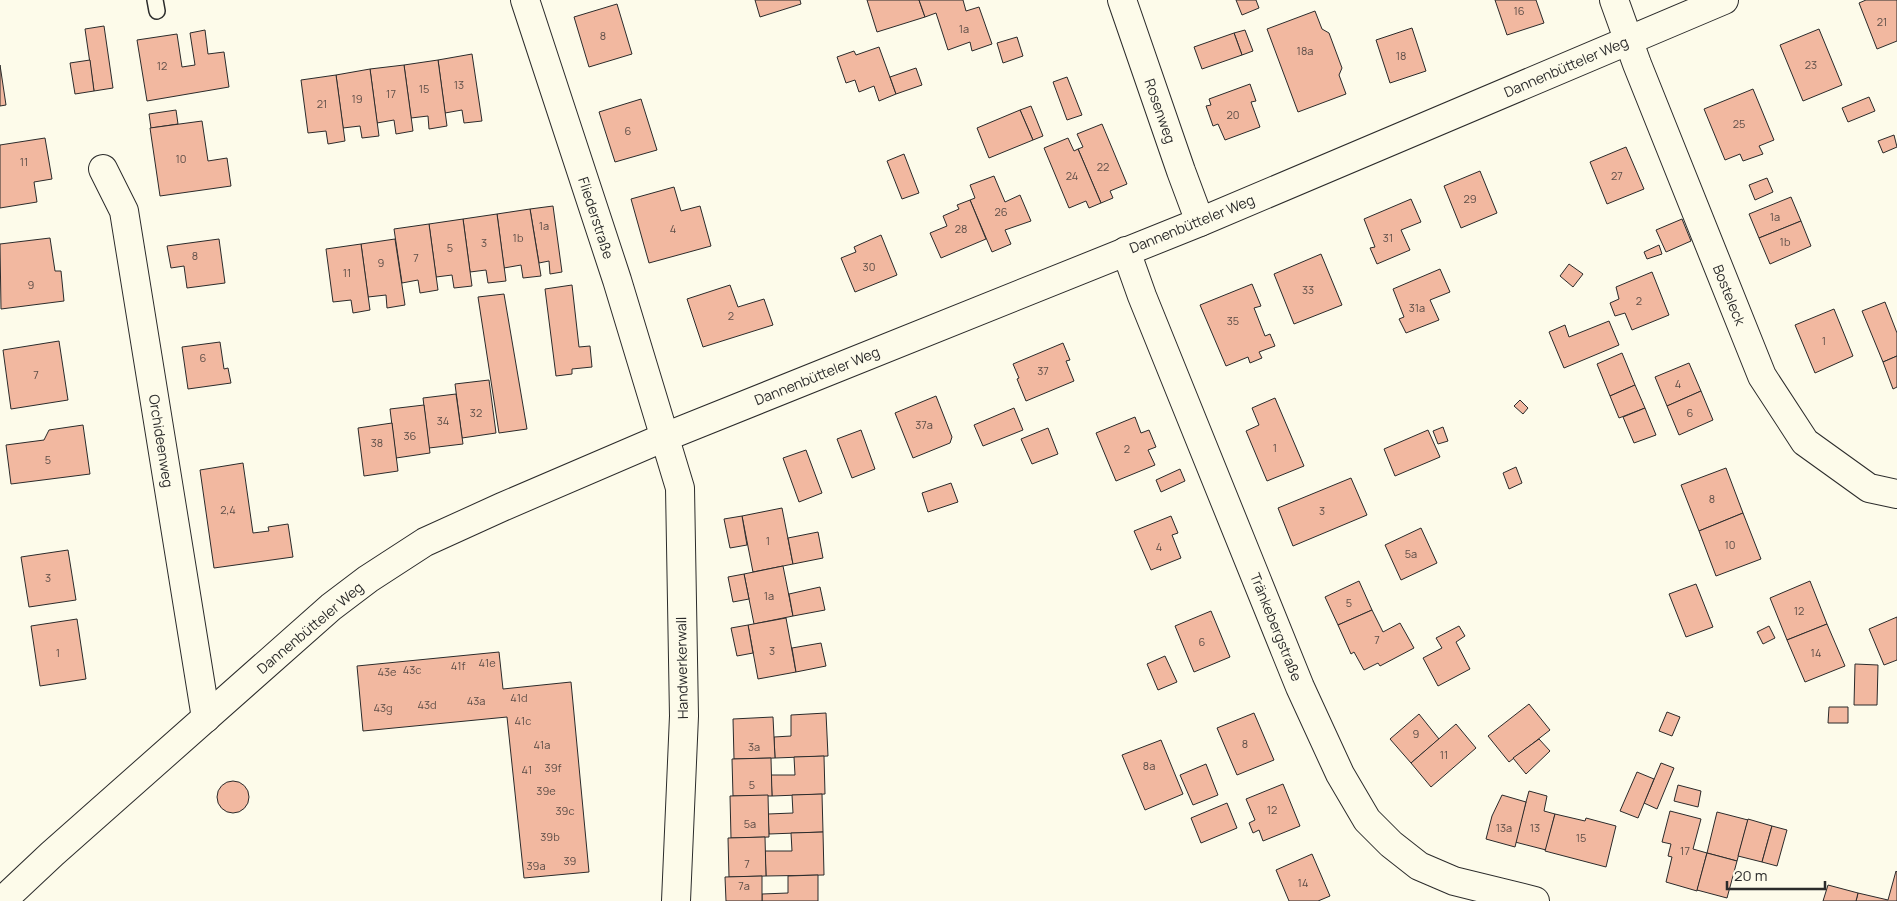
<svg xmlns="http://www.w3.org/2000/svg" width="1897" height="901" viewBox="0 0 1897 901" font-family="Manrope,sans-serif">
	<rect width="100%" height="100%" fill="#fdfbea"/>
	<g fill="#f2b8a0" stroke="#2b2b2b">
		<polygon points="755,0 800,0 801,4 760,17"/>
		<polygon points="867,0 919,0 925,17 877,32"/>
		<polygon points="919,0 963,0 966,11 979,7 992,44 972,51 970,42 948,50 936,13 925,17"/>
		<polygon points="1236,0 1256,0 1259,8 1242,15"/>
		<polygon points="1495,0 1536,0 1544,23 1507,35"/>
		<polygon points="1866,0 1897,0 1897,41 1877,49 1859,3"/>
		<polygon points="617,4 632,54 589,67 574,17"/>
		<polygon points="1315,11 1322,29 1329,33 1342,68 1339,75 1346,94 1298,112 1267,29"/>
		<polygon points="104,26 113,88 94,91 85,29"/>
		<polygon points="1412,28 1426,71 1390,83 1376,40"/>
		<polygon points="1819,29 1842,85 1803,101 1780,45"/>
		<polygon points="205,30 208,54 224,52 229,87 147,101 137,40 177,34 182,67 195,65 190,33"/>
		<polygon points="1245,30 1253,51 1242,55 1234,33"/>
		<polygon points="1234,33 1242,55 1202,69 1194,47"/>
		<polygon points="1017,37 1023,56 1003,63 997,43"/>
		<polygon points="879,47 896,94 879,101 874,86 859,92 855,80 846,83 837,57 854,51 856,55"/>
		<polygon points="472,54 482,121 464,123 462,110 445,113 438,60"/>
		<polygon points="90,60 94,91 75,94 70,63"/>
		<polygon points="438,60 447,126 429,129 428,116 411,118 404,65"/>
		<polygon points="0,65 6,105 0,106"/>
		<polygon points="404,65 413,131 396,134 394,120 377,123 370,69"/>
		<polygon points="916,68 922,85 896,94 890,77"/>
		<polygon points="370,69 379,136 362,138 360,126 343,128 336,75"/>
		<polygon points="336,75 345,141 328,144 326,131 308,133 301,80"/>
		<polygon points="1067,77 1082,115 1067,120 1053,82"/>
		<polygon points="1250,84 1256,101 1251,102 1260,127 1225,140 1218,124 1213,126 1206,106 1211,105 1209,99"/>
		<polygon points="1753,89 1774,140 1759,146 1763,154 1743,161 1740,154 1725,160 1704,109"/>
		<polygon points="1869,97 1875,111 1848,122 1842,108"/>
		<polygon points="641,99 657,150 615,162 599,112"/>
		<polygon points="1031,106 1043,136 1033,140 1020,110"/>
		<polygon points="176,110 178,124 151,128 149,114"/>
		<polygon points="1020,110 1033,140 989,158 977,128"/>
		<polygon points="202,121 208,161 227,158 231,186 160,196 150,128"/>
		<polygon points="1102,124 1127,184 1110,191 1113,198 1101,203 1078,149 1083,147 1077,134"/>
		<polygon points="1894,135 1897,147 1883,153 1878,141"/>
		<polygon points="45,138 52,179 34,182 37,202 0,208 0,145"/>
		<polygon points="1068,138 1074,151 1078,149 1101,203 1089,208 1086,201 1069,208 1044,148"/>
		<polygon points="1626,147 1644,189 1607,204 1590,162"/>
		<polygon points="904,154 919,193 902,199 887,161"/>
		<polygon points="1480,171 1497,213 1461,228 1444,186"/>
		<polygon points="994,176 1005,202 1020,195 1031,221 1005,230 1011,244 992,252 970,200 975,198 970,185"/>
		<polygon points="1767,178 1773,192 1755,200 1749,185"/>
		<polygon points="674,187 681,211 700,206 711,246 649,263 631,199"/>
		<polygon points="1791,197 1801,221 1759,238 1749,214"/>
		<polygon points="1411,199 1421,222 1401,230 1410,250 1377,264 1370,248 1375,247 1364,219"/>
		<polygon points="970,200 986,239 941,258 930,233 947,226 943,216 959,209 957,205"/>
		<polygon points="553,206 562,272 550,274 549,261 539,263 530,209"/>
		<polygon points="530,209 541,276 523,278 521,265 504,268 497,214"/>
		<polygon points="497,214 506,281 488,283 486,270 470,272 463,219"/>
		<polygon points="463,219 472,286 454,288 452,275 436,277 429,224"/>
		<polygon points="1682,219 1691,241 1666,252 1656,230"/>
		<polygon points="1801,221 1811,246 1770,264 1759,238"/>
		<polygon points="429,224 438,290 420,293 418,280 402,283 394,229"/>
		<polygon points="881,235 897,275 855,292 841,258 856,252 854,247"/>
		<polygon points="50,238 55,271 61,271 64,301 1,309 0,244"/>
		<polygon points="219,239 225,283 187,288 184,266 171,268 167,246"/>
		<polygon points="395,239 405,305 387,308 386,295 368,297 361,244"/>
		<polygon points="361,244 370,310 353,313 351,300 333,302 326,249"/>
		<polygon points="1659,245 1662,254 1647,259 1644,252"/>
		<polygon points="1321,254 1342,305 1294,324 1274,274"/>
		<polygon points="1569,264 1583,274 1573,287 1560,276"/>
		<polygon points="1440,269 1450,292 1430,300 1439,320 1406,333 1399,319 1404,317 1393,289"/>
		<polygon points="1652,272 1669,315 1632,330 1625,313 1615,316 1610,303 1619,299 1616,287"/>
		<polygon points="1252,284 1261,306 1254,308 1265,336 1270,334 1275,346 1259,352 1262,358 1250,363 1248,357 1226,366 1200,305"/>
		<polygon points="572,285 579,347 590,346 592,367 572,369 572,374 556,376 545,289"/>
		<polygon points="730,285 738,307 764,299 773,325 703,347 687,299"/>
		<polygon points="504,294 527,429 499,433 478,297"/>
		<polygon points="1885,302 1897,333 1897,356 1883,362 1862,311"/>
		<polygon points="1834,309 1853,356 1815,373 1795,325"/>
		<polygon points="1609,321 1619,345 1564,368 1549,332 1565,325 1569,337"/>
		<polygon points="59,341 68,400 11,409 3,350"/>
		<polygon points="220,342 224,369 228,368 231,383 188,389 182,347"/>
		<polygon points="1063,343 1070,360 1066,361 1074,381 1026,401 1017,379 1019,378 1013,364"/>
		<polygon points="1622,353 1635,385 1610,396 1597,364"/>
		<polygon points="1897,356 1897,387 1893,389 1883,362"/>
		<polygon points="1689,363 1701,391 1667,406 1655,377"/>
		<polygon points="489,380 496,433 462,438 455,384"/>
		<polygon points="1635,385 1645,408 1619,418 1610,396"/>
		<polygon points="1701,391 1713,420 1679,435 1667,406"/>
		<polygon points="456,394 463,444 429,448 423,398"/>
		<polygon points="936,396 952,437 950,443 913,458 895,413"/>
		<polygon points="1275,398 1304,466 1267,481 1246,431 1259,425 1252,408"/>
		<polygon points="1520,400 1528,408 1523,414 1514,406"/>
		<polygon points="424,405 430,453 396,458 390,409"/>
		<polygon points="1014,408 1023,430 983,446 974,425"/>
		<polygon points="1645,408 1656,435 1634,443 1623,417"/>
		<polygon points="1135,417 1141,433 1149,430 1156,447 1148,450 1155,465 1116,481 1096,433"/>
		<polygon points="392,423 398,471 364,476 358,428"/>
		<polygon points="83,425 90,474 11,484 6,445 44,440 49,430"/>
		<polygon points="1443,427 1448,441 1438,444 1433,431"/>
		<polygon points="1048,428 1058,454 1032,464 1021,439"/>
		<polygon points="861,430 875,469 852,478 837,439"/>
		<polygon points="1428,430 1440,457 1395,476 1384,449"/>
		<polygon points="806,450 822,493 799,502 783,458"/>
		<polygon points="243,463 253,533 269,531 268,527 288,524 293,557 214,568 200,470"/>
		<polygon points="1516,467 1522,483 1509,489 1503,473"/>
		<polygon points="1726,468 1743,513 1699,531 1681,485"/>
		<polygon points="1180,469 1185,481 1161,492 1156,480"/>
		<polygon points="1351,478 1367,515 1293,546 1278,508"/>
		<polygon points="951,483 958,502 928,512 922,493"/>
		<polygon points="782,508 793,564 753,572 742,516"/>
		<polygon points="1743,513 1761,559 1716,576 1699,531"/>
		<polygon points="742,516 747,545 730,548 724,519"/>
		<polygon points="1171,516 1178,533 1172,535 1181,558 1151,570 1134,531"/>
		<polygon points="1421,528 1437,563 1401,580 1385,545"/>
		<polygon points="818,532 823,558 793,564 788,538"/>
		<polygon points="68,550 76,600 29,607 21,557"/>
		<polygon points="783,566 793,616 754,624 744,574"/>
		<polygon points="744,574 749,599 733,602 728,577"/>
		<polygon points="1359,581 1372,610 1338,625 1325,597"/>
		<polygon points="1810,581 1827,624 1787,640 1770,598"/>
		<polygon points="1696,584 1713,627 1686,637 1669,594"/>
		<polygon points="820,587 825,610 793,616 789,594"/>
		<polygon points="1372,610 1383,632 1400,623 1414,648 1380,666 1378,663 1364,670 1354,652 1351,654 1338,625"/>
		<polygon points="1211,611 1230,657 1194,672 1175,626"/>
		<polygon points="1897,617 1897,660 1884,665 1869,629"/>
		<polygon points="786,618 796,672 758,679 748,625"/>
		<polygon points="77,619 86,679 40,686 31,626"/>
		<polygon points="1827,624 1845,666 1805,682 1787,640"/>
		<polygon points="748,625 753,653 737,656 731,628"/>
		<polygon points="1459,626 1465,636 1456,642 1470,669 1438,686 1423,658 1442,648 1436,638"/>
		<polygon points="1769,626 1775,638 1763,644 1757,632"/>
		<polygon points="821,643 826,666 796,672 792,648"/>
		<polygon points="499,652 503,689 571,682 589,872 524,878 507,717 363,731 357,666"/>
		<polygon points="1165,656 1177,682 1158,690 1147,664"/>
		<polygon points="1855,664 1878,665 1877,705 1854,705"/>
		<polygon points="1529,704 1550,730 1509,762 1488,736"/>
		<polygon points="1829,707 1848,707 1848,723 1828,723"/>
		<polygon points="1667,712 1680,717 1672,736 1659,731"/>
		<polygon points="826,713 828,756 775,758 774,737 791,736 791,715"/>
		<polygon points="1254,713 1274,760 1237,775 1217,728"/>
		<polygon points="1419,714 1439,739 1411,763 1390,739"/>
		<polygon points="773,717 775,758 734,759 733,719"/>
		<polygon points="1456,724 1476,748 1431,787 1411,763"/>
		<polygon points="1539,739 1550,751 1526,774 1513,758"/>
		<polygon points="1161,740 1183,794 1145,810 1122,755"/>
		<polygon points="824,756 825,794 772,796 771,775 795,775 794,757"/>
		<polygon points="771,758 772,796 733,796 732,759"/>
		<polygon points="1661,763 1674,768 1657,809 1644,803"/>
		<polygon points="1206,764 1218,795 1193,805 1180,775"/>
		<polygon points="1637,772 1654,779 1638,818 1620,811"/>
		<circle cx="233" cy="797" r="16"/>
		<polygon points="1283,784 1300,826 1263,841 1259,830 1253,833 1249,823 1255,820 1246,799"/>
		<polygon points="1678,785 1701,791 1698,807 1674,801"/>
		<polygon points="1529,791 1547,796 1544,811 1555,814 1546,850 1515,842"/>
		<polygon points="822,794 823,832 769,834 768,814 793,813 792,795"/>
		<polygon points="768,795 769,837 731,838 730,796"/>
		<polygon points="1502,795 1526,802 1515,847 1486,839 1492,816"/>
		<polygon points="1227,803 1237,828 1201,843 1191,818"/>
		<polygon points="1670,811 1701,819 1693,849 1707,853 1697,891 1666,882 1672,857 1668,856 1671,844 1662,842"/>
		<polygon points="1717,812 1748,820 1737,861 1707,853"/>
		<polygon points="1555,814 1585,821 1586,818 1616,826 1606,867 1545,851"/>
		<polygon points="1748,819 1772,826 1762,862 1738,856"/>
		<polygon points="1772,826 1787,830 1777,866 1762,862"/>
		<polygon points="823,832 824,875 766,876 765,851 792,851 791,833"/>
		<polygon points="765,837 766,876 729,877 728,838"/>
		<polygon points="1707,853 1737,861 1727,898 1697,890"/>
		<polygon points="1312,854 1330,896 1318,901 1289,901 1276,870"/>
		<polygon points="1896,871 1897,872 1897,901 1856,901 1858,893 1888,900"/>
		<polygon points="818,875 818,901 762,901 762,894 788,893 788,876"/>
		<polygon points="762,876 762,901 726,901 725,877"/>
		<polygon points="1828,885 1858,893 1856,901 1823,901"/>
	</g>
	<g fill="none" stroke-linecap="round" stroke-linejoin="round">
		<defs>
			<polyline id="service" points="155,0 157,11"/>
			<g id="minor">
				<polyline points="525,0 617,280 680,488 684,716 676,901"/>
				<polyline points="1122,0 1181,171 1200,222"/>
				<polyline points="1614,0 1637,64 1762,376 1805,442 1869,488 1897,494"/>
				<polyline points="103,169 124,211 206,718"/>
				<polyline points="1126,251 1142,296 1300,687 1340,774 1367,820 1391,844 1419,866 1454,881 1535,901"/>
			</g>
			<polyline id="tertiary" points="2,901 52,854 331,607 368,579 425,542 502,507 665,437 1200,222 1724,0"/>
		</defs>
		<use href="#service" stroke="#2b2b2b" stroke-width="18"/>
		<use href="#minor" stroke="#2b2b2b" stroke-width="30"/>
		<use href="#tertiary" stroke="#2b2b2b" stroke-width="30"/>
		<use href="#service" stroke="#fdfbea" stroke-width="15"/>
		<use href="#minor" stroke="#fdfbea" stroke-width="28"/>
		<use href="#tertiary" stroke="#fdfbea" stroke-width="28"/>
	</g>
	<g text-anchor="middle" stroke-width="4" stroke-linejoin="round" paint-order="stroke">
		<g font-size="11" fill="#5d4e48">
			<text x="1519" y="15">16</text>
			<text x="1882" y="26">21</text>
			<text x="964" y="33">1a</text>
			<text x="603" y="40">8</text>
			<text x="1305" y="55">18a</text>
			<text x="1401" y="60">18</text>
			<text x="1811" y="69">23</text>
			<text x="162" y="70">12</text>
			<text x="459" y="89">13</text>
			<text x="424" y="93">15</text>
			<text x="391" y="98">17</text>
			<text x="357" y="103">19</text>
			<text x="322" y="108">21</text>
			<text x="1233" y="119">20</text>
			<text x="1739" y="128">25</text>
			<text x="628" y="135">6</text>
			<text x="181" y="163">10</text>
			<text x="24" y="166">11</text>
			<text x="1103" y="171">22</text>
			<text x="1072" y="180">24</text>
			<text x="1617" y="180">27</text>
			<text x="1470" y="203">29</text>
			<text x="1001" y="216">26</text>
			<text x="1775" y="221">1a</text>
			<text x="544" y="230">1a</text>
			<text x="673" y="233">4</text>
			<text x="961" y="233">28</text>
			<text x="518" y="242">1b</text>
			<text x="1388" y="242">31</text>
			<text x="1785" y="246">1b</text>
			<text x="484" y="247">3</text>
			<text x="450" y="252">5</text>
			<text x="195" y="260">8</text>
			<text x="416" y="262">7</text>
			<text x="381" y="267">9</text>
			<text x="869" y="271">30</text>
			<text x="347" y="277">11</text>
			<text x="31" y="289">9</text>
			<text x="1308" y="294">33</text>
			<text x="1639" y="305">2</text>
			<text x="1417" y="312">31a</text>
			<text x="731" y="320">2</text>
			<text x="1233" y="325">35</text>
			<text x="1824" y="345">1</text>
			<text x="203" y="362">6</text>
			<text x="1043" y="375">37</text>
			<text x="36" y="379">7</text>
			<text x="1678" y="388">4</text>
			<text x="476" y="417">32</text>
			<text x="1690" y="417">6</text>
			<text x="443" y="425">34</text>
			<text x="924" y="429">37a</text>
			<text x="410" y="440">36</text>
			<text x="377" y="447">38</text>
			<text x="1275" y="452">1</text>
			<text x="1127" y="453">2</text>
			<text x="48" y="464">5</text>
			<text x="1712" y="503">8</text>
			<text x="228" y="514">2,4</text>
			<text x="1322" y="515">3</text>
			<text x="768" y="545">1</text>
			<text x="1730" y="549">10</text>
			<text x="1159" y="551">4</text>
			<text x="1411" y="558">5a</text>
			<text x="48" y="582">3</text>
			<text x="769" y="600">1a</text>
			<text x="1349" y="607">5</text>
			<text x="1799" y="615">12</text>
			<text x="1377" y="644">7</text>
			<text x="1202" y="646">6</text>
			<text x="772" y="655">3</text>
			<text x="58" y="657">1</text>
			<text x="1816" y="657">14</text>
			<text x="487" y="667">41e</text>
			<text x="458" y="670">41f</text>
			<text x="412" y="674">43c</text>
			<text x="387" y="676">43e</text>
			<text x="519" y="702">41d</text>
			<text x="476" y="705">43a</text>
			<text x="427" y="709">43d</text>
			<text x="383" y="712">43g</text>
			<text x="523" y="725">41c</text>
			<text x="1416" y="738">9</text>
			<text x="1245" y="748">8</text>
			<text x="542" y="749">41a</text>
			<text x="754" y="751">3a</text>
			<text x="1444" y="759">11</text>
			<text x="1149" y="770">8a</text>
			<text x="553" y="772">39f</text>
			<text x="527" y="774">41</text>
			<text x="752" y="789">5</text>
			<text x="546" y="795">39e</text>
			<text x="1272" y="814">12</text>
			<text x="565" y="815">39c</text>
			<text x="750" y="828">5a</text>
			<text x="1504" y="832">13a</text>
			<text x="1535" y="832">13</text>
			<text x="550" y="841">39b</text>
			<text x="1581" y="842">15</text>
			<text x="1685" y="855">17</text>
			<text x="570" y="865">39</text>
			<text x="747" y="868">7</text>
			<text x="536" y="870">39a</text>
			<text x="1303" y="887">14</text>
			<text x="744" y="890">7a</text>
		</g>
		<g font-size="14" fill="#2b2b2b" stroke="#fdfbea">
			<text transform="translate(1566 67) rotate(-23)" y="5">Dannenbütteler Weg</text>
			<text transform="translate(1160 111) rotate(71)" y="5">Rosenweg</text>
			<text transform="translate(596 218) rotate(72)" y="5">Fliederstraße</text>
			<text transform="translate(1192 224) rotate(-22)" y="5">Dannenbütteler Weg</text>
			<text transform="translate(1729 295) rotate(68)" y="5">Bosteleck</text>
			<text transform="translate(817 376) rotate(-22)" y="5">Dannenbütteler Weg</text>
			<text transform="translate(161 441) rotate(81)" y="5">Orchideenweg</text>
			<text transform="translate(1276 627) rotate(68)" y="5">Tränkebergstraße</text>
			<text transform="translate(310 628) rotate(-40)" y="5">Dannenbütteler Weg</text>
			<text transform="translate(682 668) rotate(-91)" y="5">Handwerkerwall</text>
		</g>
	</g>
	<path d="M1727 881v8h98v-8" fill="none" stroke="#2b2b2b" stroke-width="2.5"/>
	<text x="1734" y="881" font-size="15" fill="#2b2b2b" stroke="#fdfbea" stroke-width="4" paint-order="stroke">20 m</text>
</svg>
